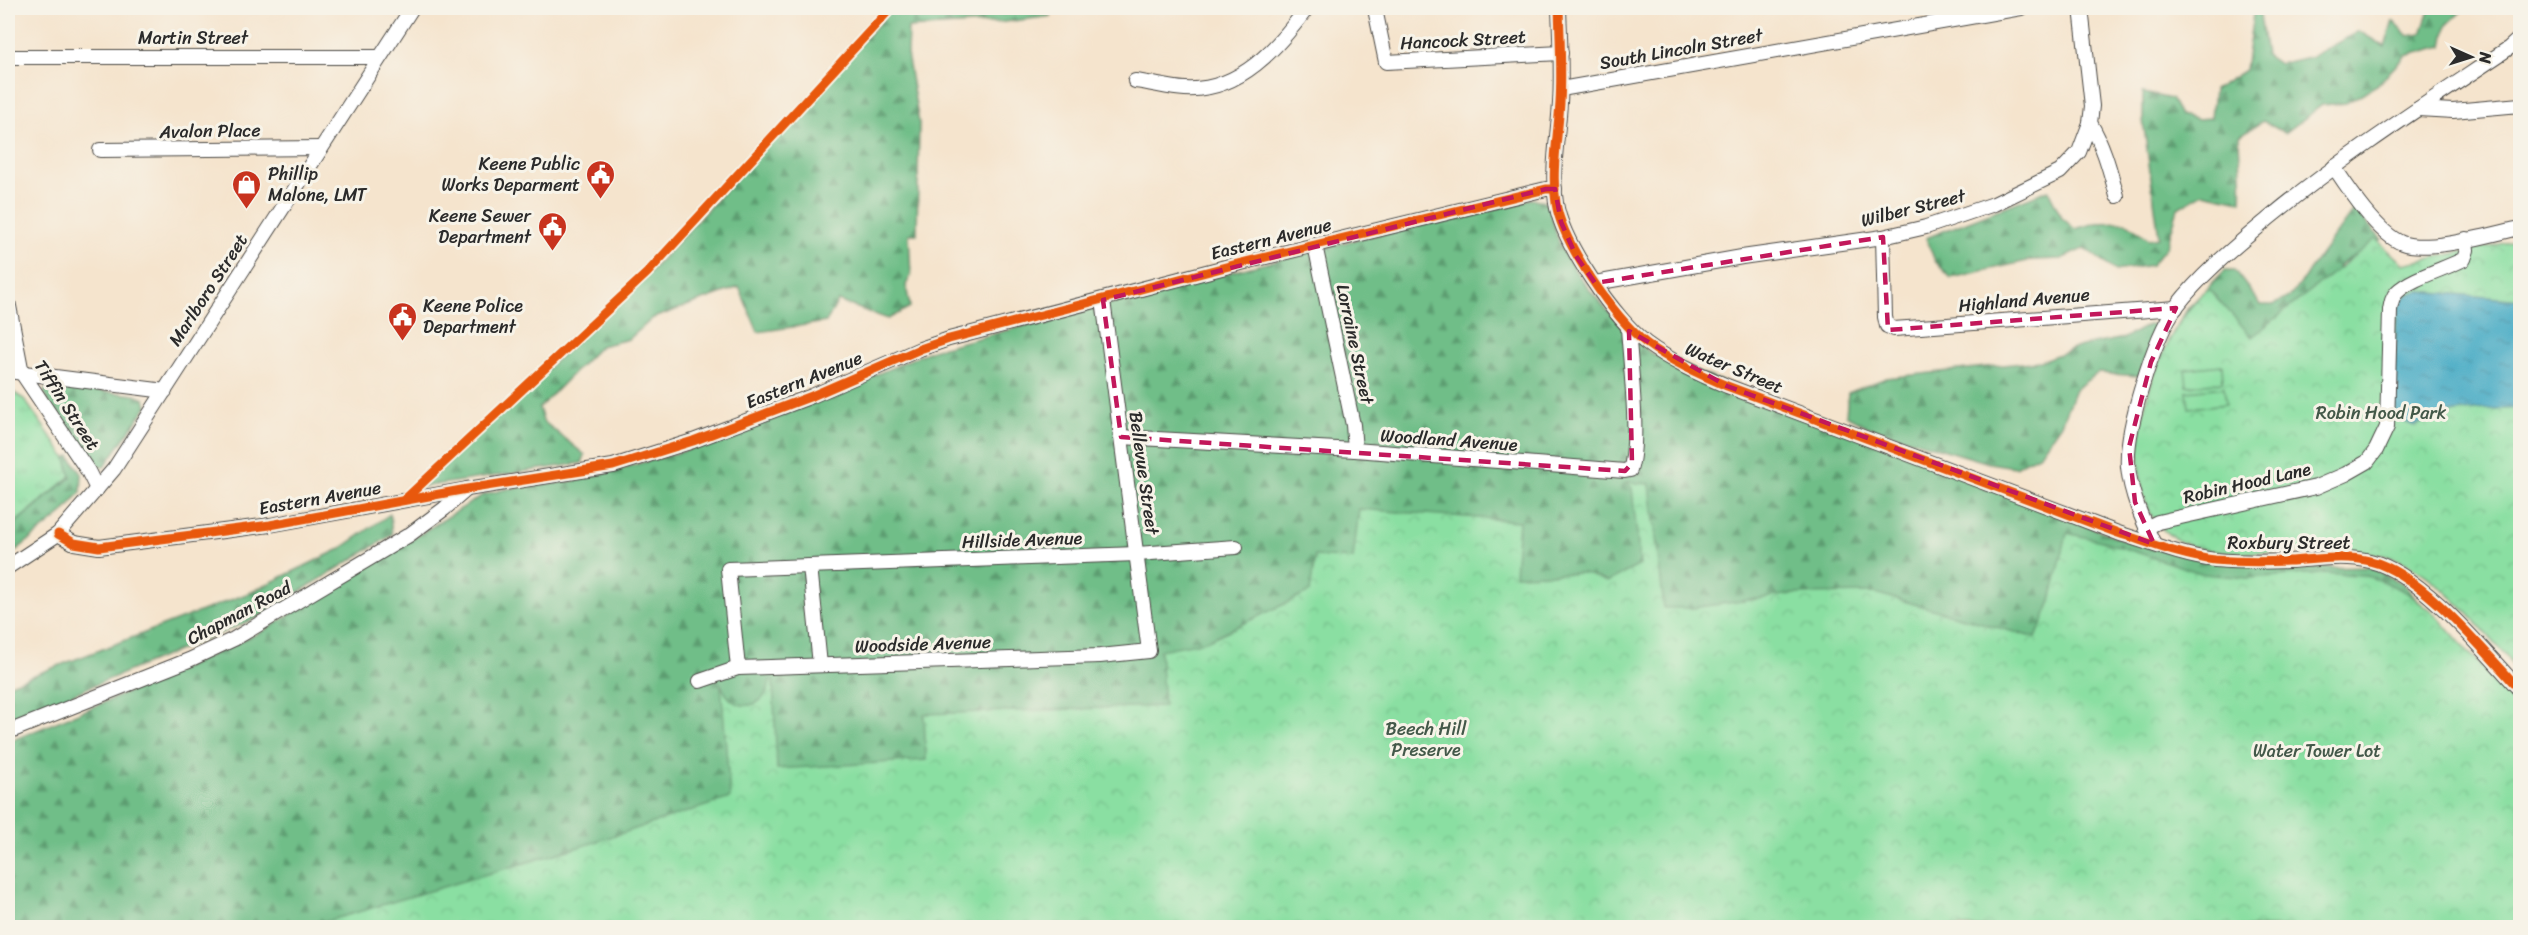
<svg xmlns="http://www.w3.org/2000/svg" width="2528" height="935" viewBox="0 0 2528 935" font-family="Sriracha,sans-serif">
	<defs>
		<pattern id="grass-tufts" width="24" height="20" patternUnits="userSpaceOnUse" patternTransform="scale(1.5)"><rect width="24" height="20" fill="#8adfa2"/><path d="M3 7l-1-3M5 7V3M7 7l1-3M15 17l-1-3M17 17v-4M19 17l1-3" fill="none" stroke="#77c08c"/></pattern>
		<pattern id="forest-firs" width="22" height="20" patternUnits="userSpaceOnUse" patternTransform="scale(1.5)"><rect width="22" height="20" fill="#6fbe88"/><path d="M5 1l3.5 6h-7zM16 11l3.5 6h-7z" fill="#5b9b6f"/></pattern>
		<pattern id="park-crowns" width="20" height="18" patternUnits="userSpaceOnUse" patternTransform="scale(1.5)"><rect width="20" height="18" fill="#8adfa2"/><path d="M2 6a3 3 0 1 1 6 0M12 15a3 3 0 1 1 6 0" fill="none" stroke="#77c08c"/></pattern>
		<pattern id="water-ripples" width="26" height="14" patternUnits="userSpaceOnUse" patternTransform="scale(1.5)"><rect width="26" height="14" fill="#45aac5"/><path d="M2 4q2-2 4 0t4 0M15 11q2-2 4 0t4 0" fill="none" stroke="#3a8ba0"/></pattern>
	</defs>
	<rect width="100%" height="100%" fill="#f7f3e8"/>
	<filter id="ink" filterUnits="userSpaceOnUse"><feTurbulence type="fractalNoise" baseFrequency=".0167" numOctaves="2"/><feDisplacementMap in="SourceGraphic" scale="12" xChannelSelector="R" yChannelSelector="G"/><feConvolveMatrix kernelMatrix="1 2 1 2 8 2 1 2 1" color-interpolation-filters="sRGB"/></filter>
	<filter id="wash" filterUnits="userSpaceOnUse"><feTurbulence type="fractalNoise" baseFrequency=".008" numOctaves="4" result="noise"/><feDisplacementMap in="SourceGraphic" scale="24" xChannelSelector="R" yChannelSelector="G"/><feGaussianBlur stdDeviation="1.35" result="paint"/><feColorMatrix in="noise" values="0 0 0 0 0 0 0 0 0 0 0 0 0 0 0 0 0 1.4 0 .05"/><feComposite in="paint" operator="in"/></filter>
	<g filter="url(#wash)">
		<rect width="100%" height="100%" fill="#f5e4cd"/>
		<polygon fill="url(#grass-tufts)" stroke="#5a8566" stroke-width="1.5" points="8,389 24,399 66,458 71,476 8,529"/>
		<g fill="url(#forest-firs)" stroke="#4d745a" stroke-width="1.5">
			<polygon points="893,8 1051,8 1051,16 1005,22 908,28 907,54 919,123 917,234 909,234 911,275 906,285 910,307 888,319 838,301 826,322 758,332 739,287 653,318 629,339 600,346 539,408 543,421 585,455 582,463 421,487 647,275"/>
			<path d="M2254,8h5l7,47 13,9 34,-8 46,-25 26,16 8,-26 15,15 13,-2 9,-26h35l-18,17 -4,21 -38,10 -28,29 -31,18 -24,2 -37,28 -22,-12 -24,15c0,22 4,43 2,65l-38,-8 -25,15 -11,38 -16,19 -36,6 -30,-23 -24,11 -29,1 -81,18 -16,-17 -9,-23 122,-48 14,28 13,11 21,-6 30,-1 23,17 10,-2 -16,-117v-27l28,6 9,16 17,4 14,-1 3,-28 31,-20z"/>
			<path d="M1530,199l11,1 8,5c4,18 8,37 18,53 20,33 55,69 83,95l474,187 139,26 51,2 56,-1 32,16 118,123v221h-2512v-185l155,-64 102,-48 218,-135 23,-6 68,-8 111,-30 122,-46 125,-55 430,-112z"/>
			<polygon points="2354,209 2382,240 2340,264 2332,279 2285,342 2168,341 2188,308 2225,270 2234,270 2261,305 2273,305 2290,297"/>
			<polygon points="2160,324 2139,376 2098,373 2075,389 2061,424 2040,454 2015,467 1989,463 1868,427 1846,415 1848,393 1886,378 2040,361 2082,346 2124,338 2148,325"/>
			<path d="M47,387h16l72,8 10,4 2,7 -43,61c-19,-1 -53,-57 -60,-75z"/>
			<polygon points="70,456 82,474 81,492 63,513 8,557 8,529 71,477 66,458"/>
			<polygon points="390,514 392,535 257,618 8,721 8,685 249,593 340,549"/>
		</g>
		<g fill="url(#park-crowns)" stroke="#5a8566" stroke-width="1.5">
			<path d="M2376,239l27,25 117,-24v433c-28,-34 -81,-98 -121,-113 -97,-38 -273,58 -259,-122 4,-52 30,-114 68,-150l44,49z"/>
			<path d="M1627,482l23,2 14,124h28l100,-14 83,-1 161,45 15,-37 16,-68 35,8 102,33 44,4 73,-5 43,2 23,8 22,11 28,22 83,95v216h-2213l282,-83 141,-46 -9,-114c10,30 46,28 49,-4h3l4,89 149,-9 -2,-46 240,-8 -4,-56 46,-9 104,-49 5,-36 38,3 6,-50 160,12 -4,54 69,-2 23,9 33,-17 -8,-77z"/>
		</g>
		<g fill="#8adfa2" stroke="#5a8566" stroke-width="1.5">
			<polygon points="2222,365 2223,382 2187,386 2185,369"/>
			<polygon points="2224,387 2226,404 2189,408 2187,391"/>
		</g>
		<path fill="url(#water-ripples)" stroke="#386a78" stroke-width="1.5" d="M2421,291l99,9v108c-35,2 -74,-1 -105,18 -8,-3 -15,-5 -19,-13 -3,-10 -1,-97 3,-108 4,-10 13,-13 22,-14z"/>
	</g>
	<g filter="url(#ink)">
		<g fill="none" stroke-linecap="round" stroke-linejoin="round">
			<defs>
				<g id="minor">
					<path d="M1559,8c1,31 3,63 1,95 -2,33 -9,68 -4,100 6,40 59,116 90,140 24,18 53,31 81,43l391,147c32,10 64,23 97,27 23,2 49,2 73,1 27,-1 55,-7 82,0 51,12 114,90 150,129"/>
					<polyline points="1375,9 1386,62 1561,53"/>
					<polyline points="8,57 379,57"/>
					<path d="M1135,81c17,2 34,7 50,8 55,3 93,-42 122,-81"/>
					<polyline points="1561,89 2021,8"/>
					<polyline points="2418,109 2453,111 2520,105"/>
					<path d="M2090,123c14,23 20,48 27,73"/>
					<polyline points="100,150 321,148"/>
					<path d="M2334,167c14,21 44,67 68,76 26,10 90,-9 118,-15"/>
					<polyline points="1883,237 1885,317 1887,326 1894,329 2176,308"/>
					<polyline points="1315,245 1353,425 1355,450"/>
					<polyline points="1595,283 1742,257 1883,237 1926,227 1994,204 2060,172 2079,152 2090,123 2092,106 2081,8"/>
					<polyline points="8,301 22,373 88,471 97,489"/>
					<polyline points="8,371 165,391"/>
					<path d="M1121,437l234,13 270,21 5,-1c10,-31 0,-107 -2,-143"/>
					<path d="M2146,528l12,-6 158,-35 30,-13 21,-12 9,-12 11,-23 3,-117c1,-6 2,-13 7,-18 14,-14 48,-23 67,-33l3,-9 -1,-11"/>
					<polyline points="58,534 74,543 99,547 270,525 467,489 613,466 693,441 812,396 920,349 949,339 1237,264 1546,189 1555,189"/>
					<path d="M2154,544c-12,-25 -23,-49 -26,-77 -3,-37 26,-130 48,-160 26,-34 60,-61 92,-88 76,-63 159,-116 241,-171l11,-10"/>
					<polyline points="810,566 820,665"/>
					<polyline points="8,567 58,534 114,469 412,8"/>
					<polyline points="738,668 728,569 1137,554 1236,547"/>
					<polyline points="700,681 738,668 1100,656 1149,651 1103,300"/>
					<polyline points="8,732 189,660 234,639 409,535 444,509 467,489"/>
				</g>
			</defs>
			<use href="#minor" stroke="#494743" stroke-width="16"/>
			<use href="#minor" stroke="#fff" stroke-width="14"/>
			<defs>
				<g id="cycleway">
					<path d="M1559,8c1,31 3,63 1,95 -2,33 -9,68 -4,100 6,40 59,116 90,140 24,18 53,31 81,43l391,147c32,10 64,23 97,27 23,2 49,2 73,1 27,-1 55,-7 82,0 51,12 114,90 150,129"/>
					<polyline points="404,500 647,273 891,8"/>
					<polyline points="58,534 74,543 99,547 270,525 467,489 613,466 693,441 812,396 920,349 949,339 1237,264 1546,189 1555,189"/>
				</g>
			</defs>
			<use href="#cycleway" stroke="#f7f3e8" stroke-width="13"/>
			<use href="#cycleway" stroke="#e8590c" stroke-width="9"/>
		</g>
	</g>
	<path fill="none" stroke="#c2185b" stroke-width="4.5" stroke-dasharray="12 8" stroke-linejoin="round" d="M1546,189h9l6,33 15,34 19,27 288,-46 5,93 288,-22 -25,54 -22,85 6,55 19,42 -427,-158 -98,-55 3,132 -7,8 -504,-34 -18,-137z"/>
	<defs>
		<symbol id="civic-pin" viewBox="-11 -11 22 30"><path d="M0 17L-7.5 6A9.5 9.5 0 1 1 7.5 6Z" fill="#c8321e" stroke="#f7f3e8"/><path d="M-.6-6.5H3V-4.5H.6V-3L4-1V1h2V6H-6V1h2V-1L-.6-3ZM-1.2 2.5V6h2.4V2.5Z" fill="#fff"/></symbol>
		<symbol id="shop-pin" viewBox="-11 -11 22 30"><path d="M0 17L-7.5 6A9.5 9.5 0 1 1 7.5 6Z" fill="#c8321e" stroke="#f7f3e8"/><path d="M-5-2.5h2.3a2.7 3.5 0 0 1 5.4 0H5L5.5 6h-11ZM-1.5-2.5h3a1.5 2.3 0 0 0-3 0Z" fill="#fff"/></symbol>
	</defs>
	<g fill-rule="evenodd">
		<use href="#civic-pin" x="584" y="158" width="33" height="45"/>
		<use href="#shop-pin" x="230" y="168" width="33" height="45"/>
		<use href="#civic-pin" x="536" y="210" width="33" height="45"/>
		<use href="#civic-pin" x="386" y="300" width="33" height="45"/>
	</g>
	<g text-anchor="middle" stroke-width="6" stroke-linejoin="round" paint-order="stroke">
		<g font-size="18" fill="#2b2b2b" stroke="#f7f3e8">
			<text x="193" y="44">Martin Street</text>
			<text transform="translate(1463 40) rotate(-3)" y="6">Hancock Street</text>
			<text transform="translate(1681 49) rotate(-10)" y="6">South Lincoln Street</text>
			<text transform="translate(210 131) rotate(-1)" y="6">Avalon Place</text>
			<text transform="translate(1913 208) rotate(-14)" y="6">Wilber Street</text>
			<text transform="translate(1271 239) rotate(-14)" y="6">Eastern Avenue</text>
			<text transform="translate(208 290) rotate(-57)" y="6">Marlboro Street</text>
			<text transform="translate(2024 300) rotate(-5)" y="6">Highland Avenue</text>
			<text transform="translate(1355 344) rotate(78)" y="6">Lorraine Street</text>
			<text transform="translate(1734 368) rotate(23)" y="6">Water Street</text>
			<text transform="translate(804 380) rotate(-22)" y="6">Eastern Avenue</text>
			<text transform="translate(67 405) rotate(57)" y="6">Tiffin Street</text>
			<text transform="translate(1449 440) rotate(4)" y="6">Woodland Avenue</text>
			<text transform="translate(1144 473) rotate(82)" y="6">Bellevue Street</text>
			<text transform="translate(2247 483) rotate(-13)" y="6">Robin Hood Lane</text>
			<text transform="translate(320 498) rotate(-10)" y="6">Eastern Avenue</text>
			<text transform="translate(1022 540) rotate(-2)" y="6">Hillside Avenue</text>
			<text x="2289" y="549">Roxbury Street</text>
			<text transform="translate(239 613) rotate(-28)" y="6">Chapman Road</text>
			<text transform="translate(923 644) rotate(-2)" y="6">Woodside Avenue</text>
		</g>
		<g font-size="18" fill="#2b2b2b" stroke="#f7f3e8" text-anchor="end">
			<text x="580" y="170">Keene Public<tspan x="580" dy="21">Works Deparment</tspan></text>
			<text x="268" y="180" text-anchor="start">Phillip<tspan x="268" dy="21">Malone, LMT</tspan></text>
			<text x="531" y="222">Keene Sewer<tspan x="531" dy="21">Department</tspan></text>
			<text x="423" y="312" text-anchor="start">Keene Police<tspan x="423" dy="21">Department</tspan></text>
		</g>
		<g font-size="18" fill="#435849" stroke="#f7f3e8">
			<text x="2381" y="419">Robin Hood Park</text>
			<text x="1426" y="735">Beech Hill<tspan x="1426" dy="21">Preserve</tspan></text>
			<text x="2317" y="757">Water Tower Lot</text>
		</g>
	</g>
	<rect width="2528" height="935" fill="none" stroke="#f7f3e8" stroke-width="30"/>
	<g transform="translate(2471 57) rotate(93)" stroke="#f7f3e8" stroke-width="4.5" paint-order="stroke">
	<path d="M0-4.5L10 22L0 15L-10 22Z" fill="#2b2b2b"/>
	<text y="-9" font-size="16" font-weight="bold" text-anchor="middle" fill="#2b2b2b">N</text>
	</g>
</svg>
